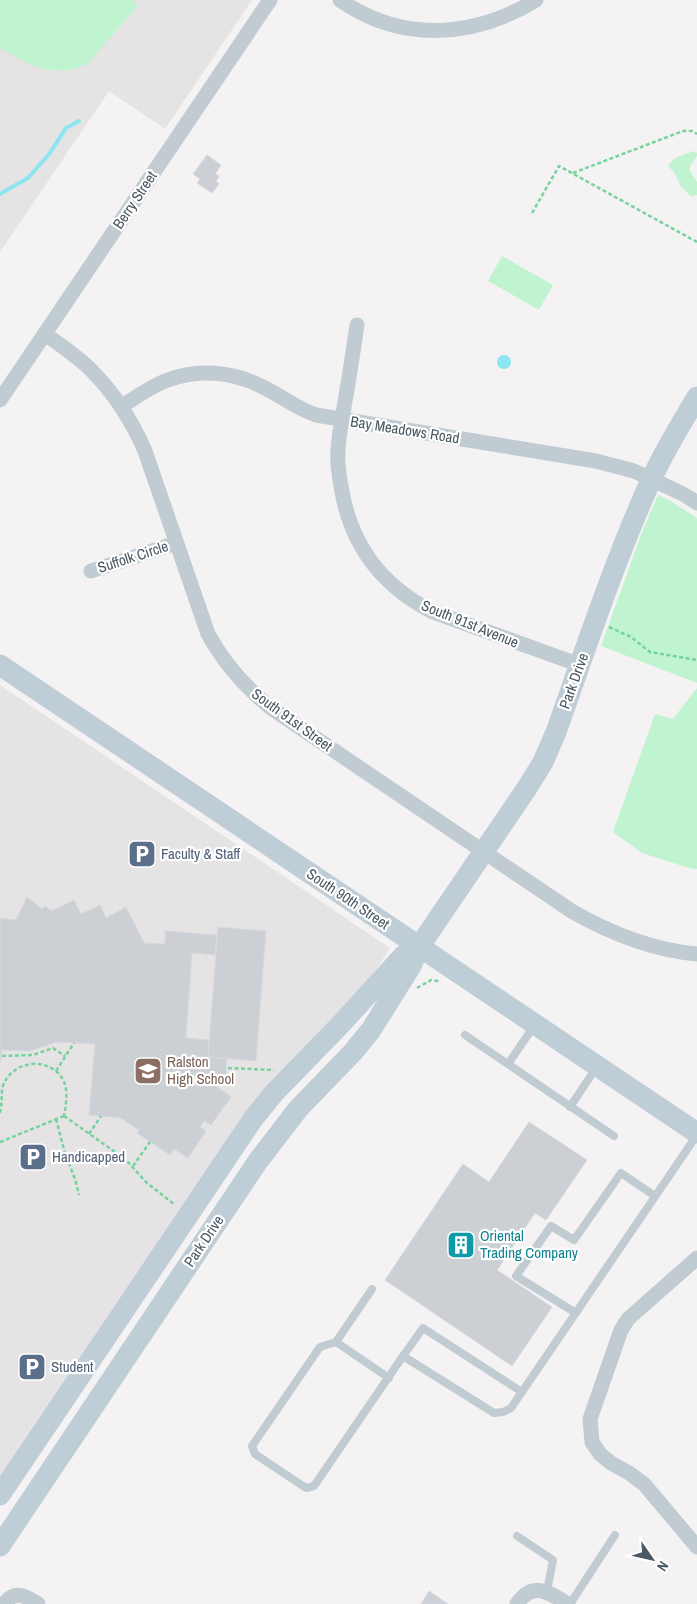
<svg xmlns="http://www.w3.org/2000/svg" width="697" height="1604" viewBox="0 0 697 1604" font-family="'Archivo Narrow',sans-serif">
	<rect width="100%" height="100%" fill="#f5f2f3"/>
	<g fill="#e6e3e5">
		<polygon points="0,0 252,0 165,129 109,91 0,252"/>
		<polygon points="0,685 390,948 341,1024 253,1119 0,1495"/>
	</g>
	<g fill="#c0f3cf">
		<path d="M0,0h132l6,6 -51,58c-34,16 -58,1 -87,-16z"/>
		<path d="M693,151l4,2v3l-7,10v5l7,11v13l-6,1 -10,-9 -7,-15 -6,-6c4,-9 16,-11 25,-15z"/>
		<polygon points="502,256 553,285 539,310 488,281"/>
		<polygon points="658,495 669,500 697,518 697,683 601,646 641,535"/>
		<polygon points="697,688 697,869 689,868 642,853 613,832 655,714 673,719"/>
	</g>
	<circle fill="#8be6f2" cx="504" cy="362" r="7"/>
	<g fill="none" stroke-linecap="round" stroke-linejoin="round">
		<polyline stroke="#8be6f2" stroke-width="4" points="0,194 28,178 50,153 66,128 79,121"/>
	</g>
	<g fill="#ccd0d5" stroke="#d6d9de">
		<polygon points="207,155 221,165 215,174 219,176 216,181 219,184 212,193 197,183 200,179 193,174"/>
		<polygon points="27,897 42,909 45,906 52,911 74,900 81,914 100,905 106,918 126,907 144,943 165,944 165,931 217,935 215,955 192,953 186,1038 209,1040 208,1057 227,1059 226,1076 223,1076 216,1086 231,1097 211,1125 204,1121 200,1127 206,1131 188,1158 174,1149 170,1155 137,1133 139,1130 121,1118 89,1115 95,1044 57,1042 30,1051 2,1050 0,1065 0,918 16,920"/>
		<polygon points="218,927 266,931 256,1061 208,1057"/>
		<polygon points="529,1122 587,1160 546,1220 535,1213 497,1270 552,1307 512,1366 385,1280 463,1164 489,1182"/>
		<polygon points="429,1591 448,1604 421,1604"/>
	</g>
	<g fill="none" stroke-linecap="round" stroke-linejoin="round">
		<g stroke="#75d49d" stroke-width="2.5" stroke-dasharray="4 2.5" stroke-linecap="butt">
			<polyline points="573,173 683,131 692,131 697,134"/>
			<polyline points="532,213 559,166 697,242"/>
			<polyline points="609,627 631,637 650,652 697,660"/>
			<polyline points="417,988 431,980 439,981"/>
			<polyline points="2,1056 33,1055 53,1048 65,1056"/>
			<polyline points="228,1068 274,1070"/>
			<polyline points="56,1071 74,1043"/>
			<path d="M0,1113c3,-10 0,-21 4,-30 11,-23 44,-26 58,-5 7,11 4,26 2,38"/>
			<polyline points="64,1116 125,1159 147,1183 175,1205"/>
			<polyline points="56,1119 65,1153 75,1179 79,1195"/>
			<polyline points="89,1134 101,1116"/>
			<polyline points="0,1142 64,1116"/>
			<polyline points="133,1166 150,1142"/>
		</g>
		<g stroke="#c0cbd2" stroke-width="8">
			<polyline points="465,1035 614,1136"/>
			<polyline points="508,1064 534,1026"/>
			<polyline points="570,1107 596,1068"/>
			<polyline points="372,1289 336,1342 320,1347 252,1446 255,1454 306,1488 314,1486 403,1356 494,1413 503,1412 511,1408 697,1135"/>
			<polyline points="576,1313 516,1276 551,1226 574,1240 621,1173 655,1196"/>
			<polyline points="336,1342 389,1378"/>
			<polyline points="403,1356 423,1328 522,1392"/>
			<polyline points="517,1536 553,1560 547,1591"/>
			<polyline points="570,1604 615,1535"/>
		</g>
		<g stroke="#c0cbd2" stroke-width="15">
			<path d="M340,0c62,43 134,38 196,0"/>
			<path d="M357,325c-4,27 -8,55 -13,82 -2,15 -6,30 -6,45 -1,12 1,23 3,34 9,58 39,99 92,126l147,53"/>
			<path d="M45,334c15,11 32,22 46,36 23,23 41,51 54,81l63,183c16,29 37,53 63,74l302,204c39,22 79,38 124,42"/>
			<polyline points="0,400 270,0"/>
			<path d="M121,407c15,-10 30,-21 47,-27 30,-12 65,-8 93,6 19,9 35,22 55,29l280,46 38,10 49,23 14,9"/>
			<polyline points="91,571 176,543"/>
			<polyline points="697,1258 628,1319 621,1330 590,1419 592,1442 600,1454 611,1463 629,1473 644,1484 697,1547"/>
			<path d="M4,1604c11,-15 22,-8 34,0"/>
			<path d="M517,1604c16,-24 32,-11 51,0"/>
		</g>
		<g stroke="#bfcdd7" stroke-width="21">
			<polyline points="0,665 697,1133"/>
			<polyline points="0,1495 253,1119 274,1093 341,1024 403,956 417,949"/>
			<path d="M0,1546l258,-385 40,-52 55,-57 18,-22 40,-64 8,-19 108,-159 16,-26 13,-30c30,-84 58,-170 95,-252 13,-29 30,-56 46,-83"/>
		</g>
	</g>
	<defs>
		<symbol id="parking-square" viewBox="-11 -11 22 22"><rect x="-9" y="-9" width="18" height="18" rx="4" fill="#5c6f8a" stroke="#fff"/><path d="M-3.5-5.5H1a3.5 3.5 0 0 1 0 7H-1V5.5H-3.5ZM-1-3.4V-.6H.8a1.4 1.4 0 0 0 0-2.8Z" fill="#fff"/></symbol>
		<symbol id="school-square" viewBox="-11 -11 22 22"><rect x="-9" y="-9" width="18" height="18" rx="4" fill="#8d6e63" stroke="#fff"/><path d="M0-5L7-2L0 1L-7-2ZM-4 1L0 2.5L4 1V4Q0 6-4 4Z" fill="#fff"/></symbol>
		<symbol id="building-square" viewBox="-11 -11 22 22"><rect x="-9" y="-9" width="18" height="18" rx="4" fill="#0f9aa8" stroke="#fff"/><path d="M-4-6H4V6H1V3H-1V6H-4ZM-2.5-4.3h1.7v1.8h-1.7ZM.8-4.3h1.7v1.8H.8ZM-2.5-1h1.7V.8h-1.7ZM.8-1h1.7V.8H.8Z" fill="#fff"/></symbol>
	</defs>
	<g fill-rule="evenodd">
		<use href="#parking-square" x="126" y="838" width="32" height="32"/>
		<use href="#school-square" x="132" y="1055" width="32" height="32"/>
		<use href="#parking-square" x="17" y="1141" width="32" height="32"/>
		<use href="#building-square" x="445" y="1229" width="32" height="32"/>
		<use href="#parking-square" x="16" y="1351" width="32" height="32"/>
	</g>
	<g text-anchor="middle" stroke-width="4.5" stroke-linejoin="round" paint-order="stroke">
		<g font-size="15" fill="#495862" stroke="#fff">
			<text transform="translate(135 200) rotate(-56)" y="5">Berry Street</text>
			<text transform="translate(405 430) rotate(9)" y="5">Bay Meadows Road</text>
			<text transform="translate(133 557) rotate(-18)" y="5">Suffolk Circle</text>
			<text transform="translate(470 624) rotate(22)" y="5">South 91st Avenue</text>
			<text transform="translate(574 681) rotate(-70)" y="5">Park Drive</text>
			<text transform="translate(292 720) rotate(36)" y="5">South 91st Street</text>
			<text transform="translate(348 899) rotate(34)" y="5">South 90th Street</text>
			<text transform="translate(204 1241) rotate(-56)" y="5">Park Drive</text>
		</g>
		<g font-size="15" fill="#4e5e75" stroke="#fff" text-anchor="start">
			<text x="161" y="859">Faculty &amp; Staff</text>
			<text x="52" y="1162">Handicapped</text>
			<text x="51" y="1372">Student</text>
		</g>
		<g font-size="15" fill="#785e54" stroke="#fff" text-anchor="start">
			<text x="167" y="1067">Ralston<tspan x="167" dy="17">High School</tspan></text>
		</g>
		<g font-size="15" fill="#0d838f" stroke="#fff" text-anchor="start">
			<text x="480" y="1241">Oriental<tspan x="480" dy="17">Trading Company</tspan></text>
		</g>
	</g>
	<g transform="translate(652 1559) rotate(124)" stroke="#ffffff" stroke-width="4" paint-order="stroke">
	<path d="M0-4L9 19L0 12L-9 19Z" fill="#495862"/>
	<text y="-8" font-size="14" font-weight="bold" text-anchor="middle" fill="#495862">N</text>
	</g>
</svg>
